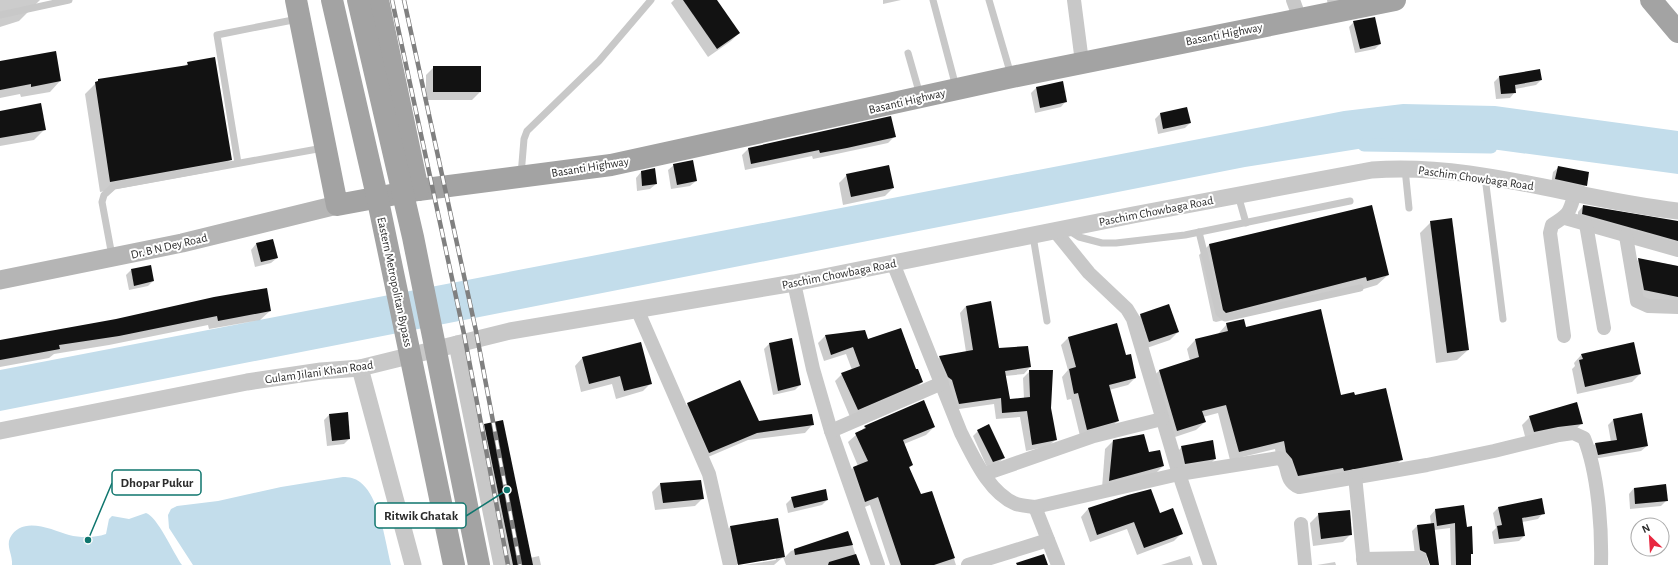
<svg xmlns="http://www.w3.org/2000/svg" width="1678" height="565" viewBox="0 0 1678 565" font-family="'Alegreya Sans',sans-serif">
	<rect width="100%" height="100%" fill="#fff"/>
	<g fill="#c3ddeb">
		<polygon points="1403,104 1495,106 1678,131 1678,174 1469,146 1402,142 1245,167 0,411 0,370 1344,111"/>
		<path d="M343,477c6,0 12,1 17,5 20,15 25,60 31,83h-198l-24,-37 -1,-13 3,-6 6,-3 41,-5 63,-14z"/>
		<path d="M146,513c11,3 28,41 36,52h-170c1,-9 -6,-19 -2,-27 12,-23 42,-8 59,-3 12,3 25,3 37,-1l3,-15 3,-3 17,3z"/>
	</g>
	<g fill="#0003">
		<polygon points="0,0 40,0 19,21 0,27"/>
		<polygon points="674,0 716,0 739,33 731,41 708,57 671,3"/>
		<polygon points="883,0 901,0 883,4"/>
		<polygon points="1327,0 1360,0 1328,6"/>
		<polygon points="1354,22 1380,44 1375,49 1355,53 1349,27"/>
		<polygon points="0,62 60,81 50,92 21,97 20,94 0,98"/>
		<polygon points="188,63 231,159 220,170 100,192 85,94 99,80 184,67"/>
		<polygon points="434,67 480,92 472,100 426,100 426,75"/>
		<polygon points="1499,77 1541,80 1536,85 1515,89 1515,92 1510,98 1496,99 1494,82"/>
		<polygon points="1062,82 1066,101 1061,107 1035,113 1031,93 1036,88"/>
		<polygon points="0,112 45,129 34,140 0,146"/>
		<polygon points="1160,114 1190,123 1185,128 1158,134 1155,119"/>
		<polygon points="890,118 894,137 888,143 813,159 812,156 745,170 742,155 748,149"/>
		<polygon points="674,165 696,181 690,186 671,189 668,170"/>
		<polygon points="1559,167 1586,185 1581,190 1551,184 1553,172"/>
		<polygon points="654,169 656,184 650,189 637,191 636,178 641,172"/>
		<polygon points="847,175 893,188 885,196 843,205 839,183"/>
		<polygon points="1583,206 1678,222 1678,245 1578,219 1578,212"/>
		<polygon points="1371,207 1388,275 1377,285 1357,291 1356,287 1216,322 1213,321 1199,255 1209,245"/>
		<polygon points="1431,222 1468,350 1457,360 1436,363 1420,233"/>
		<polygon points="256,244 277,258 271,263 255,267 251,250"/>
		<polygon points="1639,259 1678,266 1678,307 1636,298 1631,267"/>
		<polygon points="131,270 153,281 148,286 129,290 126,275"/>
		<polygon points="966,306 998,349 1030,367 1024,374 1005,376 1010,400 1024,399 1023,378 1030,371 1050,408 1055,440 1049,446 1026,451 1020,417 996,419 994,404 952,410 933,363 940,357 966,352 960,313"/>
		<polygon points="270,311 260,320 209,329 208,325 109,345 54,354 49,358 0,367 0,342 116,320"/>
		<polygon points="1141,315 1178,332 1170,340 1141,350 1132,323"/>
		<polygon points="1227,324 1245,328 1340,396 1354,397 1402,459 1393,468 1289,484 1277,461 1275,449 1230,460 1218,413 1203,417 1205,422 1196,430 1169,439 1150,379 1159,371 1190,361 1187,349 1195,340 1218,334"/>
		<polygon points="865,331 868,340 915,371 922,382 915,389 850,417 835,381 842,374 852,370 846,354 824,361 818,343 825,336"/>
		<polygon points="1068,338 1126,356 1130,355 1135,378 1128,385 1109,390 1118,421 1110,428 1080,436 1071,399 1067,400 1062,377 1068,370 1061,345"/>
		<polygon points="769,344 800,385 795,390 773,395 764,349"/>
		<polygon points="1582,354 1640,374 1632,382 1577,394 1572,369 1575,366 1574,363"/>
		<polygon points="583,357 651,383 643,391 616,399 612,384 581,392 575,366"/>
		<polygon points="688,404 759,422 812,425 805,433 748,440 701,460 680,412"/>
		<polygon points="329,415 349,439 344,444 327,446 324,420"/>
		<polygon points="1530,417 1582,423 1574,431 1526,440 1522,425"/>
		<polygon points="1613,420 1647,446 1641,451 1593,459 1590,450 1595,444 1611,442 1608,425"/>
		<polygon points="485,425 530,558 539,556 541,565 500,565 474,436"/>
		<polygon points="865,427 934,427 926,435 904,444 912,465 909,468 920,496 932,492 956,565 890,565 870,505 857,510 845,476 853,468 858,466 848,442"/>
		<polygon points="978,431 1004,458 998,463 987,467 973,436"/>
		<polygon points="1113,441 1148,454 1163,466 1155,474 1102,488 1105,449"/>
		<polygon points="1182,447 1215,459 1210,464 1180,469 1177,452"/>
		<polygon points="660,484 703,498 695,506 655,510 652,492"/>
		<polygon points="1634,488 1667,500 1661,506 1630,509 1629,494"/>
		<polygon points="792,498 827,500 822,505 788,513 786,504"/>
		<polygon points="1498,508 1543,513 1538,519 1522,522 1524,536 1519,541 1494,544 1492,532 1496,528 1493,513"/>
		<polygon points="1088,509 1159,514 1182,533 1174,541 1137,555 1127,529 1090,542 1081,517"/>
		<polygon points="1435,510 1466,528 1472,553 1470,556 1470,565 1451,565 1450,528 1434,530 1431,556 1419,557 1415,555 1412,531 1417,526 1431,524 1430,516"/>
		<polygon points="1319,514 1351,534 1343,542 1313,546 1310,523"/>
		<polygon points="778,519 784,558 791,551 848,532 859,565 786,565 783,557 774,565 744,565 776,560 776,557 733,565 722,535 730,527"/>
		<polygon points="1190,556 1193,565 1161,565"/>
		<polygon points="1335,562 1336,565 1317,565"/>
	</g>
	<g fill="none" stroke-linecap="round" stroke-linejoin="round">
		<polyline stroke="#c3ddeb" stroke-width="13" points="1364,145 1491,147"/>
	</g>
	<g fill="#121212">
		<polygon points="683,0 717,0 740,33 717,49"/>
		<polygon points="1375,17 1381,44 1360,49 1353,21"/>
		<polygon points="56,51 61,81 31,87 31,84 0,90 0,61"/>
		<polygon points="215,57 232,160 110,182 95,82 98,81 98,79 188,65 187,62"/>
		<rect x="433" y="66" width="48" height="26"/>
		<polygon points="1540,69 1542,80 1515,85 1516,93 1501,94 1499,76"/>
		<polygon points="1063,81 1067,102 1040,108 1036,87"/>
		<polygon points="41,103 46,130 0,138 0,111"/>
		<polygon points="1187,107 1191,123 1163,129 1160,113"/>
		<polygon points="891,116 896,137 847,148 820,153 819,150 751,164 748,148"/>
		<polygon points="693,160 697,181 677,185 673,164"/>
		<polygon points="889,165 894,188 851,197 846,174"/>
		<polygon points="1558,166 1589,172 1587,186 1555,179"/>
		<polygon points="655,168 657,184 642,186 641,171"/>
		<polygon points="1372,205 1389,275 1367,281 1366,277 1226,313 1223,310 1209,244"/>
		<polygon points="1583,205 1678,221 1678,241 1582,214"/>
		<polygon points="1452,218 1469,350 1447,353 1430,221"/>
		<polygon points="273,239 278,258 261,262 256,243"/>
		<polygon points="1638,258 1678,266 1678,297 1644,290"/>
		<polygon points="151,265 154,281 134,286 131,269"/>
		<polygon points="267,288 271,311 218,321 217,316 119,336 59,345 60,349 0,360 0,340 116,319 214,297"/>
		<polygon points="991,301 999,348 1028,346 1031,367 1005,371 1010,399 1030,397 1029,370 1053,370 1051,408 1057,440 1032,445 1027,411 1002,413 1001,398 959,404 952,380 948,377 939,356 973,350 966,306"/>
		<polygon points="1169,304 1179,332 1149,342 1140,314"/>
		<polygon points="1321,309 1341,395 1354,392 1355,395 1386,388 1403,460 1344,471 1343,468 1298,476 1292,459 1286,452 1284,441 1239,452 1226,405 1202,411 1206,422 1177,431 1159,370 1199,357 1195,339 1228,331 1226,323 1244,319 1246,327"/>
		<polygon points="1117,323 1126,355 1131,354 1136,378 1109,385 1119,421 1087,430 1078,393 1074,394 1069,369 1076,367 1068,337"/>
		<polygon points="901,328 916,369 918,369 923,382 858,410 841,373 860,366 853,347 831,355 825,335 865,330 868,339"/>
		<polygon points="792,338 801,385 778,391 769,343"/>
		<polygon points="641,342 652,384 624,391 620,376 589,384 582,357"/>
		<polygon points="1634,342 1641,374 1585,387 1579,360 1583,359 1581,354"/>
		<polygon points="740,380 759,421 812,414 814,425 757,433 709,453 687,403"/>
		<polygon points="924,400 935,427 903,440 913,465 909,467 921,494 932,491 955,558 934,565 901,565 878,497 865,502 853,467 868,461 855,433 866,428 864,426"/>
		<polygon points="1577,402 1583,424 1558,427 1534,432 1529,416"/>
		<polygon points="348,412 350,439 332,441 329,414"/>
		<polygon points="1642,413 1648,446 1598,455 1595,443 1617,440 1613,419"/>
		<polygon points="503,420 533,565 513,565 484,424"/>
		<polygon points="989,424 1005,458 993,462 977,430"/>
		<polygon points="1144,434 1149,452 1160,450 1164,466 1109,481 1113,440"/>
		<polygon points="1213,440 1216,459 1185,464 1181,446"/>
		<polygon points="701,480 704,499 663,503 660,483"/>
		<polygon points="1666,484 1668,501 1635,504 1634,488"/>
		<polygon points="826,489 828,500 794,508 791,497"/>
		<polygon points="1151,489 1160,513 1173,508 1183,534 1144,548 1134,522 1097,535 1088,508 1128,495"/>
		<polygon points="1542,498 1545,514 1522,518 1525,536 1499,539 1497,526 1502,525 1498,507"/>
		<polygon points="1464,505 1467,527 1472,526 1473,554 1471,554 1471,565 1456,565 1455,523 1437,526 1435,509"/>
		<polygon points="1350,510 1352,535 1321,539 1318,513"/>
		<polygon points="778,518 785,557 738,565 730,526"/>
		<polygon points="1434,523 1439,565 1430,565 1426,553 1420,550 1417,525"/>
		<polygon points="848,531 853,545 795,555 794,549"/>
		<polygon points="856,554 860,565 828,565 829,562"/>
		<polygon points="1044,554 1048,565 1017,565 1016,563"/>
	</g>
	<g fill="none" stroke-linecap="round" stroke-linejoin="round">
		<g stroke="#c8c8c8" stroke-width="7">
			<polyline points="933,0 956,87"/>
			<polyline points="989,0 1011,75"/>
			<polyline points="0,15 69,0"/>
			<polyline points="908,53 920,95"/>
			<polyline points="238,163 217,35 298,19"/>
			<polyline points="1405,169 1409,208"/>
			<polyline points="521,175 524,139 527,131 599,61 651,0"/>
			<polyline points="1485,177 1503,319"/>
			<polyline points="1238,195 1246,223"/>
			<polyline points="1068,230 1079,237 1102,243 1116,243 1185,235 1350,201"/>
			<polyline points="1199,232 1219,313 1225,318 1360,288"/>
			<polyline points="1033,236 1047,321"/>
			<polyline points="112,256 102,202 104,195 114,186 323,148"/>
		</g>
		<g stroke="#c8c8c8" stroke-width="14">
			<polyline points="1074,0 1082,62"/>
			<polyline points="1293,0 1300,19"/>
			<polyline points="1565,218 1678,250"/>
			<polyline points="1586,224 1604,328"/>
			<polyline points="1055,231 1089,273 1127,309 1133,319 1179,474 1210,565"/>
			<polyline points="1626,236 1637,301 1648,306 1678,307"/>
			<path d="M893,263l68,170c13,25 28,60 55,71 6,2 13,2 19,3l144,-33 100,-16c12,4 3,22 20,29l128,-22 67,-14 65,-16 14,-2 11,5c14,35 18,89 17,127"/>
			<polyline points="794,283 813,369 831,431 878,565"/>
			<polyline points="637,309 709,474 730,565"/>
			<path d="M1564,336l-14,-103 2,-8c18,-11 17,-12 23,-32"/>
			<polyline points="831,431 942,383"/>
			<polyline points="985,474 1094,436 1162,419"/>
			<polyline points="1355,476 1364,565"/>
			<polyline points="1035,507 1058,565"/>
			<polyline points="1301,524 1305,565"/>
			<polyline points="1363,559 1416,558 1420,559 1422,565"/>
			<polyline points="968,565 1048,540"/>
		</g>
		<g stroke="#c8c8c8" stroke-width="17">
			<polyline points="457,344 502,565"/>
			<polyline points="360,368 413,565"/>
			<path d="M0,431l247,-49 74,-11 39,-3 150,-37 284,-48 339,-68 239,-45c103,-8 204,30 306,41"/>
		</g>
		<polyline stroke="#b5b5b5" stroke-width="19" points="0,280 182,243 337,205"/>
		<g stroke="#a3a3a3" stroke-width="22">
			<polyline points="296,0 337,205 418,190 611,165 1012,77 1395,0"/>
			<polyline points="378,0 418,190"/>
			<polyline points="1651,0 1678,32"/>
		</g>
		<defs>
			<g id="rail">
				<polyline points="392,0 464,334 508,565"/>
				<polyline points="404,0 476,331 520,565"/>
			</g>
		</defs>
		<use href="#rail" stroke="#808080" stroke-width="4.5"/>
		<use href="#rail" stroke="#fff" stroke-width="3" stroke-dasharray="9" stroke-linecap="butt"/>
		<g stroke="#a3a3a3" stroke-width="22">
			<polyline points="332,0 377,196 454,565"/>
			<polyline points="358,0 413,237 479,565"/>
		</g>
	</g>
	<g text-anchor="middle" stroke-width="4" stroke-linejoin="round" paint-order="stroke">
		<g font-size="12" fill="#2b2b2b" stroke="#fff">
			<text transform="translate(1224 34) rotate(-11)" y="4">Basanti Highway</text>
			<text transform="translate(907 101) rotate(-13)" y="4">Basanti Highway</text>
			<text transform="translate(590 167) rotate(-9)" y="4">Basanti Highway</text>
			<text transform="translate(1476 178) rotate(8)" y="4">Paschim Chowbaga Road</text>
			<text transform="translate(1156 211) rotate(-11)" y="4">Paschim Chowbaga Road</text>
			<text transform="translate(169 246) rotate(-13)" y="4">Dr. B N Dey Road</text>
			<text transform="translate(839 274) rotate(-11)" y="4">Paschim Chowbaga Road</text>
			<text transform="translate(395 282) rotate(78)" y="4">Eastern Metropolitan Bypass</text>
			<text transform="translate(319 372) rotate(-8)" y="4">Gulam Jilani Khan Road</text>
		</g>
	</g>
	<path fill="none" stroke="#0f766e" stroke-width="1.5" d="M88 540L112 483M507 490L466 516"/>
	<g fill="#0f766e" stroke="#fff" stroke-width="1.5">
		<circle cx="88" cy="540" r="4"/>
		<circle cx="507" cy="490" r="4"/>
	</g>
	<g fill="#fff" stroke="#0f766e" stroke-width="1.5">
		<rect x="112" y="470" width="89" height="25" rx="4"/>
		<rect x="375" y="503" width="91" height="25" rx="4"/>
	</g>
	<g font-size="13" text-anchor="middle" font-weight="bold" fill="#2b2b2b">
		<text x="157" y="487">Dhopar Pukur</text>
		<text x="421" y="520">Ritwik Ghatak</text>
	</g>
	<g transform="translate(1650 537) rotate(335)"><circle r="19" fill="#ffffff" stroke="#aaaaaa"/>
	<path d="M0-3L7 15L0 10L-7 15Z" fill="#e82840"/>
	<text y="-6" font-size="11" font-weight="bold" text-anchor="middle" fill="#2b2b2b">N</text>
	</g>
</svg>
